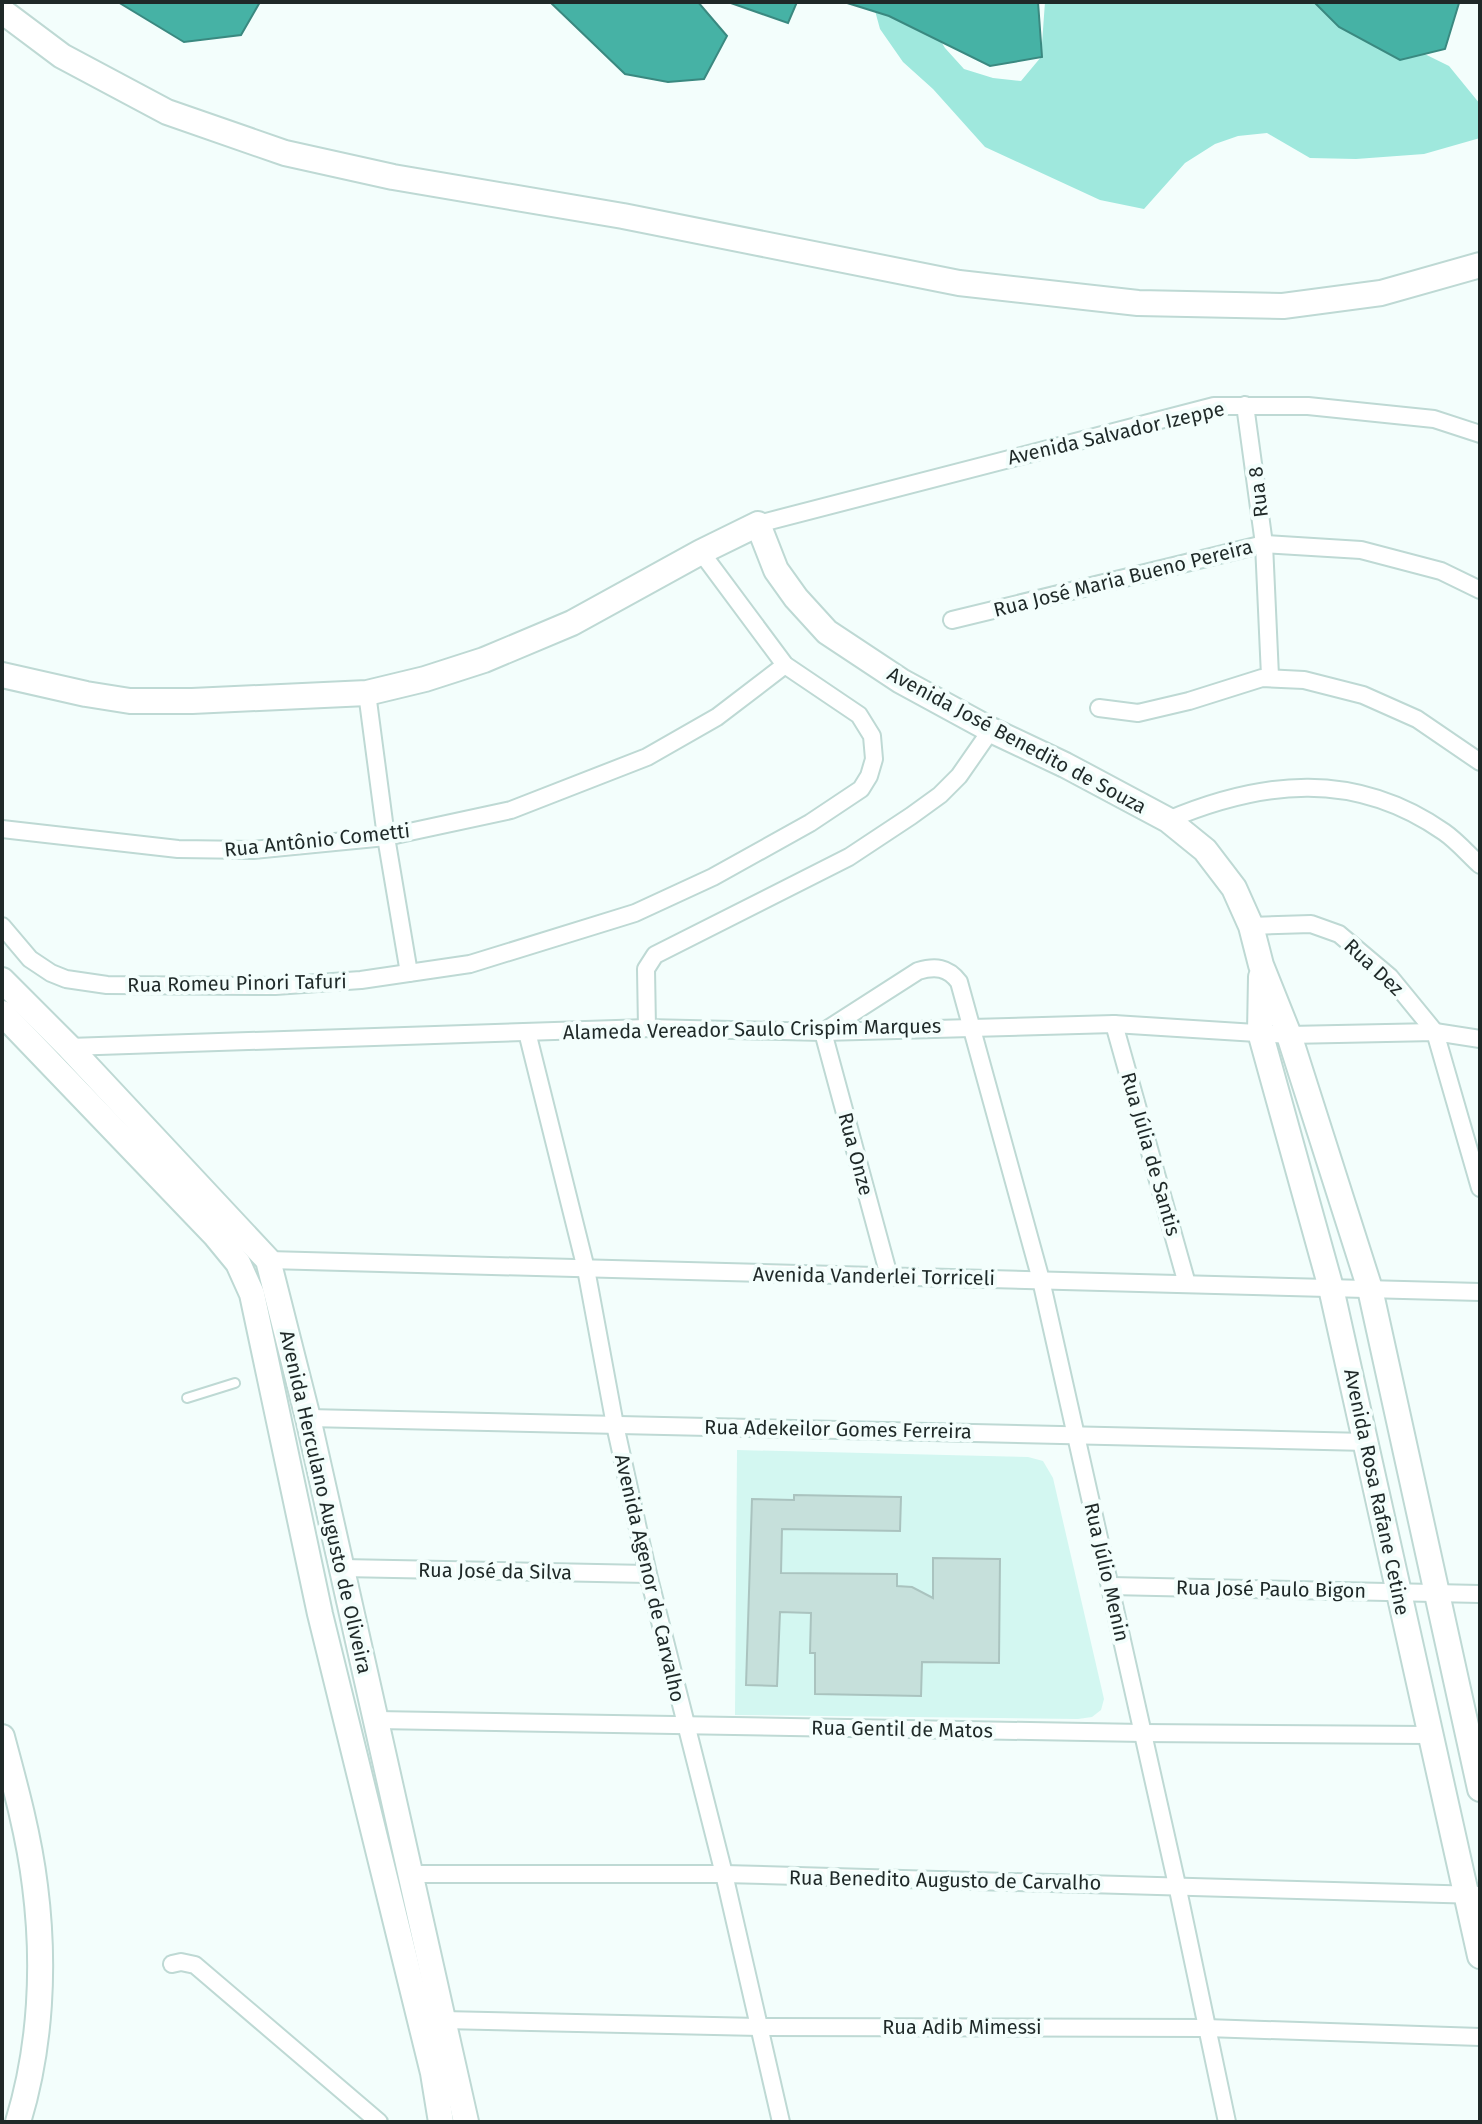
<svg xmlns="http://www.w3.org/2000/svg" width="1482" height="2124" viewBox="0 0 1482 2124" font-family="'Fira Sans',sans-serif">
	<rect width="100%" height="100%" fill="#f3fefc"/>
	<polygon fill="#d3f7f1" points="737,1450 1028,1457 1043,1461 1053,1478 1104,1699 1101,1710 1092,1717 1078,1719 735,1715"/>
	<polygon fill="#9fe8dd" points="891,2 928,20 945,48 964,69 993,78 1021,81 1041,57 1045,2 1319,2 1449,66 1480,104 1480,138 1424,154 1356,159 1310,158 1267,133 1238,136 1215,144 1185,163 1144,209 1100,200 985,147 933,89 903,62 880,29 874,7"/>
	<g fill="#46b2a5" stroke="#3a8980" stroke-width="2">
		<polygon points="118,2 260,2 241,35 184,42"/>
		<polygon points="550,2 698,2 727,36 704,79 668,82 625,74"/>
		<polygon points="728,2 797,2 788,23"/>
		<polygon points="844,2 1038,2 1042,57 990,66 889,16"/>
		<polygon points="1314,2 1458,2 1459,3 1445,49 1400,60 1339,27"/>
	</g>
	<polygon fill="#c6e0db" stroke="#aac3bf" stroke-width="2" points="794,1495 901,1497 900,1531 782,1529 781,1573 897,1574 897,1586 912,1587 933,1598 933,1558 1000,1559 999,1663 922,1662 921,1696 815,1694 815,1653 810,1653 811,1613 780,1612 777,1686 746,1685 752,1499 794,1500"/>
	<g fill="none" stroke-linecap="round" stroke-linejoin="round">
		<defs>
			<polyline id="lane" points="187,1398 235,1383"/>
			<g id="street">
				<polyline points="1245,405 1264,544 1270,676"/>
				<polyline points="758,524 1214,406 1308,406 1434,419 1480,434"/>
				<polyline points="952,620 1264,544 1361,550 1441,571 1480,590"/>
				<polyline points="367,693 386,837 409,973"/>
				<polyline points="1099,708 1138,713 1189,701 1262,678 1304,680 1363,695 1417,719 1480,762"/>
				<path d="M1168,820c95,-40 187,-50 276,12 13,9 24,22 36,33"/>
				<polyline points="2,829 178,849 253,850 386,837 511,810 647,757 717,717 785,665"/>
				<polyline points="2,926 30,959 51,973 66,979 107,985 275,986 361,980 470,964 635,913 713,877 810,823 861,789 869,776 874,759 872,736 859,715 785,665 701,552"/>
				<polyline points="1251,926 1311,924 1339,934 1390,977 1435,1032 1480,1188"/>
				<polyline points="1114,1024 1187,1284"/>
				<polyline points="647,1028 646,969 655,955 849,857 911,816 940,795 959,776 991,730"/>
				<polyline points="527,1032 586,1269 615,1425 648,1574 724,1874 781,2122"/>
				<polyline points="69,1047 647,1028 823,1032 1114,1024 1289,1035 1435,1032 1480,1039"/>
				<polyline points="268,1260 1480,1292"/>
				<path d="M889,1276l-66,-244 95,-61c17,-5 30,-4 41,11l82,298 136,605 50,237"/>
				<polyline points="308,1418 1367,1442"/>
				<polyline points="342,1568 648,1574"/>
				<polyline points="1110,1586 1480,1594"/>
				<polyline points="376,1720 1143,1733 1429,1735"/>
				<polyline points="410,1874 724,1874 1480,1895"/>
				<polyline points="172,1964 181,1962 195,1965 379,2122"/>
				<polyline points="443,2020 759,2027 1206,2028 1480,2037"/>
			</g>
			<g id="secondary">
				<polyline points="2,11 62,56 167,112 285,153 393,177 623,216 959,283 1138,303 1283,306 1381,293 1480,265"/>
				<polyline points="2,675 86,694 130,701 192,701 367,693 425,679 484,660 572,623 701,552 758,524 776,570 796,598 827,632 901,681 991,730 1065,765 1168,820 1205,850 1234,888 1251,926 1261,965 1289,1035 1370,1289 1480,1789"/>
				<polyline points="1261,977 1260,1032 1331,1288 1480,1956"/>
				<polyline points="2,980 69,1047 268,1260 308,1418 466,2122"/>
				<polyline points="2,1013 215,1235 238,1263 252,1294 320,1614 433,2073 441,2122"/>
				<path d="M2,1737c13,48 27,99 33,149 10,78 6,161 -17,236"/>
			</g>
		</defs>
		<use href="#lane" stroke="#bed9d4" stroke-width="12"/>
		<use href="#street" stroke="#bed9d4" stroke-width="20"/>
		<use href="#secondary" stroke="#bed9d4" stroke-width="28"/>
		<use href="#lane" stroke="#fff" stroke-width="8"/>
		<use href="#street" stroke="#fff" stroke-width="16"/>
		<use href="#secondary" stroke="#fff" stroke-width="24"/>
	</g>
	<g text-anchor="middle" stroke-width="8" stroke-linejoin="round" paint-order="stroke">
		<g font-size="20" fill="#1f2928" stroke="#f3fefc">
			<text transform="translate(1116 433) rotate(-13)" y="7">Avenida Salvador Izeppe</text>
			<text transform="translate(1258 492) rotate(-97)" y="7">Rua 8</text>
			<text transform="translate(1123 578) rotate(-14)" y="7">Rua José Maria Bueno Pereira</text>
			<text transform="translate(1017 740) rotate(28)" y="7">Avenida José Benedito de Souza</text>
			<text transform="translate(317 840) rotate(-6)" y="7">Rua Antônio Cometti</text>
			<text transform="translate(1374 967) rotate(43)" y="7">Rua Dez</text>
			<text transform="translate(237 983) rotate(-1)" y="7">Rua Romeu Pinori Tafuri</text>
			<text transform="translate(752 1029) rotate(-1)" y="7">Alameda Vereador Saulo Crispim Marques</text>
			<text transform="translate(856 1154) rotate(75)" y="7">Rua Onze</text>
			<text transform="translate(1151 1154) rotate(74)" y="7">Rua Júlia de Santis</text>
			<text transform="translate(874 1276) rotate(1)" y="7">Avenida Vanderlei Torriceli</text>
			<text transform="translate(838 1429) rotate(1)" y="7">Rua Adekeilor Gomes Ferreira</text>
			<text transform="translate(1377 1492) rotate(78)" y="7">Avenida Rosa Rafane Cetine</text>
			<text transform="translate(326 1502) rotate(77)" y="7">Avenida Herculano Augusto de Oliveira</text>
			<text transform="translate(495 1571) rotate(1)" y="7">Rua José da Silva</text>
			<text transform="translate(1107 1572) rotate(77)" y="7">Rua Júlio Menin</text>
			<text transform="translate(650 1578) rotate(77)" y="7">Avenida Agenor de Carvalho</text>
			<text transform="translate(1271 1589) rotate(1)" y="7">Rua José Paulo Bigon</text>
			<text transform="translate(902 1729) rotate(1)" y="7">Rua Gentil de Matos</text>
			<text transform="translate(945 1880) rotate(1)" y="7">Rua Benedito Augusto de Carvalho</text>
			<text x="962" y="2034">Rua Adib Mimessi</text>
		</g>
	</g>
	<rect width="1482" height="2124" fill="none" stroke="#1f2928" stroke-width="8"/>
</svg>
